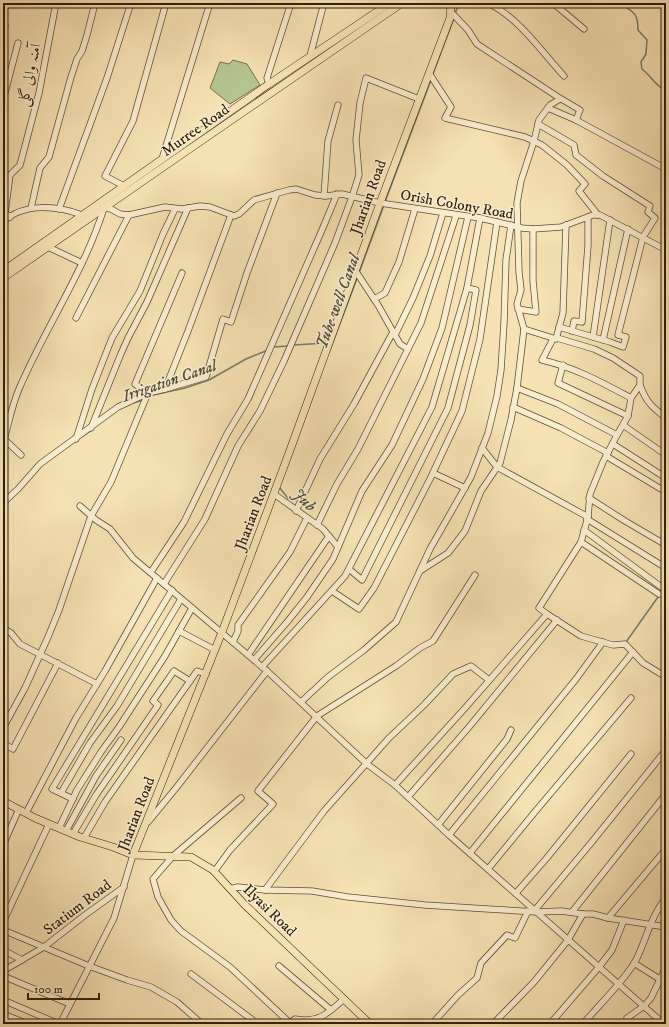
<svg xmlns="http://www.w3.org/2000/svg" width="669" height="1027" viewBox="0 0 669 1027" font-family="'IM FELL DW Pica',Amiri,serif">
	<rect width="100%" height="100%" fill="#f5e1b3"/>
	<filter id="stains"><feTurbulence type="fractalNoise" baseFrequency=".005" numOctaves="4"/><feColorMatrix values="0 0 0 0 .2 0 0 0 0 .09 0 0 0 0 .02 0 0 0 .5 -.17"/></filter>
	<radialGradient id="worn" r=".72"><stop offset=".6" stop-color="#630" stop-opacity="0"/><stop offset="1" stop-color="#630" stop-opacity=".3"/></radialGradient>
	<polygon fill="#b5c492" stroke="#72714e" points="233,60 247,64 260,85 230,104 210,88 220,62 229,64"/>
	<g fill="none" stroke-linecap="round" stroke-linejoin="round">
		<g stroke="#707e6b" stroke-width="1.5">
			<path d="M619,3c14,9 19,9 19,27l9,10 -1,14 -5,8 1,7c9,7 14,17 24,22"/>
			<polyline points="455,14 459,3"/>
			<polyline points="433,74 454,18"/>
			<polyline points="385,202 431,80"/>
			<polyline points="359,273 384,205"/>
			<polyline points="293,345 327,343"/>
			<polyline points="273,347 289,346"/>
			<polyline points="330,350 358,276"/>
			<polyline points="148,398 153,395 185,388 209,380 246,359 268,350"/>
			<polyline points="133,403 143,400"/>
			<polyline points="81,437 92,430"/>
			<polyline points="279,487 287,497 289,502"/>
			<polyline points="626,642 663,590"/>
		</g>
		<defs>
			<g id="minor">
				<path d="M488,3c30,14 54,49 76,73"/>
				<polyline points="553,3 584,29"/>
				<polyline points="451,12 468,30 477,44 558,97 580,110 576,120 666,169"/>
				<polyline points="3,24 5,26 3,28"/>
				<polyline points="310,56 324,3"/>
				<polyline points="429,73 451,107 445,118 525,137 542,145 567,165 585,184 579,191 598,215"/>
				<polyline points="269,84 267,78 291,3"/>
				<polyline points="3,100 18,43"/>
				<polyline points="548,108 576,120"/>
				<polyline points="538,124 574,145 576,155 603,176 650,206 648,212 655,218 643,237 618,335 626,337 623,347 610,342 559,327"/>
				<polyline points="162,159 210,3"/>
				<polyline points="124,186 105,176 133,121 166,3"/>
				<polyline points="324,196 328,141 338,105"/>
				<polyline points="31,208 40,168 49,157 71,77 77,59 82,51 87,35 95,3"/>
				<polyline points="59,209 107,78 131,3"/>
				<polyline points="10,217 5,213 10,175 20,165 39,93 56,3"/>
				<path d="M3,222c21,-20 55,-16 79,-7"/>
				<polyline points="48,247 82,263"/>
				<polyline points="355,270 378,305 400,344 408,349"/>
				<polyline points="182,273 135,384 148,393 165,389 188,331 231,215"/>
				<polyline points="374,299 385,293 399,262 415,209"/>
				<polyline points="518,309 536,312 533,281 533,229"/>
				<polyline points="76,318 129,215"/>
				<polyline points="524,329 556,339 563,313 566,225"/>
				<polyline points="572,331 574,321 582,322 588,246 588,217"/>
				<polyline points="666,334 666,353"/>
				<polyline points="395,335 413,298 430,256 443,213"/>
				<polyline points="593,337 610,220"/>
				<polyline points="557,338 594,349 613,358 640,376 640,385 631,398"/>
				<polyline points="603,340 628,229"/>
				<polyline points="563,365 558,383 628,416"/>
				<path d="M640,385c6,17 12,22 26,33"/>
				<path d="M517,388l41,16 59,31 11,-19 3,-18c-30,-16 -55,-30 -89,-38l11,-21"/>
				<polyline points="165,389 206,377 223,319 231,322 247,273 277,193"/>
				<polyline points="513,407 561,428 608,453"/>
				<polyline points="623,425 666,455"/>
				<polyline points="91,428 120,356 128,338 147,302 188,208"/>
				<polyline points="3,438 21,455"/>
				<path d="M4,439c5,-16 8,-34 15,-50 26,-61 65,-117 85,-181l7,1 9,5 9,1 36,-8 17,2 18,-3 10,1 24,9 5,-2 15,-14 35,-10 7,-1 19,6 11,1 16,-2 38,9 100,15 42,10 11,1 28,-2 32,-12h7l66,35"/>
				<polyline points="76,439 92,389 112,338 140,291 163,234 175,209"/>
				<polyline points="613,444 666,478"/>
				<polyline points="482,448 497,467 588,517"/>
				<polyline points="606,456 666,492"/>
				<polyline points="433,473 465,488"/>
				<polyline points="274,494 323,529 338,547"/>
				<polyline points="589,498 625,521 666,545"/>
				<polyline points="3,503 18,489 40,464 118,407 148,393"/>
				<polyline points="80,506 96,520 110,529 133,558 267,671 367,764 395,785 449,835 664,1024"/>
				<polyline points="296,511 320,459 354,404 393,332"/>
				<polyline points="587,519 666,568"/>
				<polyline points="317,525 337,484 358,449 421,323 456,216"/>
				<polyline points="584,530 664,589"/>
				<polyline points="581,542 659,594"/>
				<polyline points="349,569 362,580 448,408 470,325 476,290 467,288"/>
				<polyline points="420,571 448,553 465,531 481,491 500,463 511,420 517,388 524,329 517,304 521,290 519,272 517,203 521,181 534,141 539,120 550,105 560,99"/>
				<polyline points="151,572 184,522 227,434 248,399 322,230 337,194"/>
				<polyline points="164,584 205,519 238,446 260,411 284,361 335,243 352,197 359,175 356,140 360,103 366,78 419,99"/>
				<polyline points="332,591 359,609 374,588 430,479 462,411 480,339 497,222"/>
				<polyline points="547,614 581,636 613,645 625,644 643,663 666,677"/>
				<polyline points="3,628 11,633 20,644 97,684"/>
				<polyline points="179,631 215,650"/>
				<polyline points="233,642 238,631 238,625 290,552 307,518"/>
				<polyline points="248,655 329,536"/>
				<polyline points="254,660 288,621 307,597 333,559 362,491 392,445 423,379 442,328 468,217"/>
				<polyline points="3,663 3,662"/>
				<polyline points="262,667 345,576 432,407 467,288 480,218"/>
				<polyline points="301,702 328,677 364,650 396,622 430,549 471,477 488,433 497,396 501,370 504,323 506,260 511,225"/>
				<polyline points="3,728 25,688 48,637 59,610 91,516 111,482 148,393"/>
				<polyline points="3,751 6,745 13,749 58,663"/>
				<polyline points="395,785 466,707 547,614 539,608 581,542 588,517 590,494 603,462 617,435"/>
				<polyline points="61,793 90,743 117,706 181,599"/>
				<polyline points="408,797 469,727 557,620"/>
				<polyline points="241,798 173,856 153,879 158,897 171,920 181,931 230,967 290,1023"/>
				<polyline points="73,799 52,789 172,590"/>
				<polyline points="26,813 76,718 105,671 157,578"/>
				<polyline points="148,822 176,788 267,671"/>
				<polyline points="438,825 507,739 511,730"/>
				<polyline points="59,828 77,790 101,752 119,727 165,656 192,608"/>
				<polyline points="66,831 96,776 121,740"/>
				<polyline points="73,834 96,795 158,705 153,701 174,671 190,681"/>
				<polyline points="449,835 576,679 603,642"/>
				<polyline points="84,838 105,802 197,671 206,674"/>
				<polyline points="3,845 19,809"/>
				<polyline points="470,853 633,652"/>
				<polyline points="488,869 534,813 631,698"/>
				<polyline points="214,872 230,850 273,804 258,791 317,716 396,666 420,648 433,641 475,575"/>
				<polyline points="230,889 238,887 265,890 312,891 348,897 425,905 488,909 537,912 561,911 583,914 593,914 608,918 666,927"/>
				<polyline points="265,890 324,811 389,738 424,705 453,674 471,666 489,680"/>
				<polyline points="516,893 546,859 631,754"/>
				<polyline points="535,910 591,843 666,750"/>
				<polyline points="572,912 666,794"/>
				<polyline points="608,918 666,849"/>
				<polyline points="3,922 49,824"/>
				<polyline points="3,930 89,966 127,980 151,987 177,1002 202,1024"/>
				<polyline points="3,950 22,960"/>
				<polyline points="634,963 661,980"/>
				<polyline points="279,966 331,1010"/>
				<polyline points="3,971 44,947 85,915 124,887"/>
				<polyline points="191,974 258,1024"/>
				<polyline points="3,976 70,1004"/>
				<polyline points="3,1000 59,1024"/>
				<polyline points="3,1014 28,1024"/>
				<polyline points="627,1018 644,1006 651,998 666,967"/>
				<polyline points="553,1020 558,1024"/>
				<polyline points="60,1024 114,918 133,855"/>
				<path d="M289,1024l6,-5c24,4 32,-5 49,-20"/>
				<polyline points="432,1024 458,995 477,978 481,963 507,935 515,938 528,911"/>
				<polyline points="493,1024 534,982 568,940 583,914"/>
				<polyline points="550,1024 599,967 612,950 624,920"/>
				<path d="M583,1024c15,-18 40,-42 52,-62 11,-21 15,-45 31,-64"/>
			</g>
			<g id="major">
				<polyline points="3,271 269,84 390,3"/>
				<path d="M3,278c133,-92 265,-184 399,-275"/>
				<polyline points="3,801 35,818 80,837 113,847 133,855 191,857 213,870 244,904 370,1024"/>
				<polyline points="133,855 222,632 289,453 380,203 450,18 451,3"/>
			</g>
		</defs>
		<use href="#minor" stroke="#604f34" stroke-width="7"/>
		<use href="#major" stroke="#2f1e09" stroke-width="8"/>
		<use href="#minor" stroke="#f8ecce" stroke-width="5.5"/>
		<use href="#major" stroke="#f5e1b3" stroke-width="7"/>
	</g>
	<g text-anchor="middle" stroke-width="3" stroke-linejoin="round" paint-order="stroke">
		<g font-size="15" fill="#2f1e09" stroke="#f8ecce">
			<text transform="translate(29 75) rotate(-78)" y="5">آمنہ والی گلی</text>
			<text transform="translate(195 130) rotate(-35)" y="5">Murree Road</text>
			<text transform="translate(368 197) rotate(-70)" y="5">Jharian Road</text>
			<text transform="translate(457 204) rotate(10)" y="5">Orish Colony Road</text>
			<text transform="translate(253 513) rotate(-69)" y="5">Jharian Road</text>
			<text transform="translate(136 814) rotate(-69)" y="5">Jharian Road</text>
			<text transform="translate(77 907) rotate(-37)" y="5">Statium Road</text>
			<text transform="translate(270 910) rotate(44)" y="5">Ilyasi Road</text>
		</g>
		<g font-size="16" font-style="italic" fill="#504e3a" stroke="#f8ecce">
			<text transform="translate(337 301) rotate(-70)" y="6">Tube well Canal</text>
			<text transform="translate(169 380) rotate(-19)" y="6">Irrigation Canal</text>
			<text transform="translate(305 499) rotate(45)" y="6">Jub</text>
		</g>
	</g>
	<rect width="669" height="1027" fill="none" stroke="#f5e1b3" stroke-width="16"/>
	<rect x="4" y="4" width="661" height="1019" fill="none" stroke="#2f1e09" stroke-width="2"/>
	<rect x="8" y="8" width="653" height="1011" fill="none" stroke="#2f1e09"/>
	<path d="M28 993v6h71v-6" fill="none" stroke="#2f1e09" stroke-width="2"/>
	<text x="34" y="993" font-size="12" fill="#2f1e09" stroke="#f8ecce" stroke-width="3" paint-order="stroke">100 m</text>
	<rect width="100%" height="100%" filter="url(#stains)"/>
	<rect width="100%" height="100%" fill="url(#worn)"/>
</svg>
